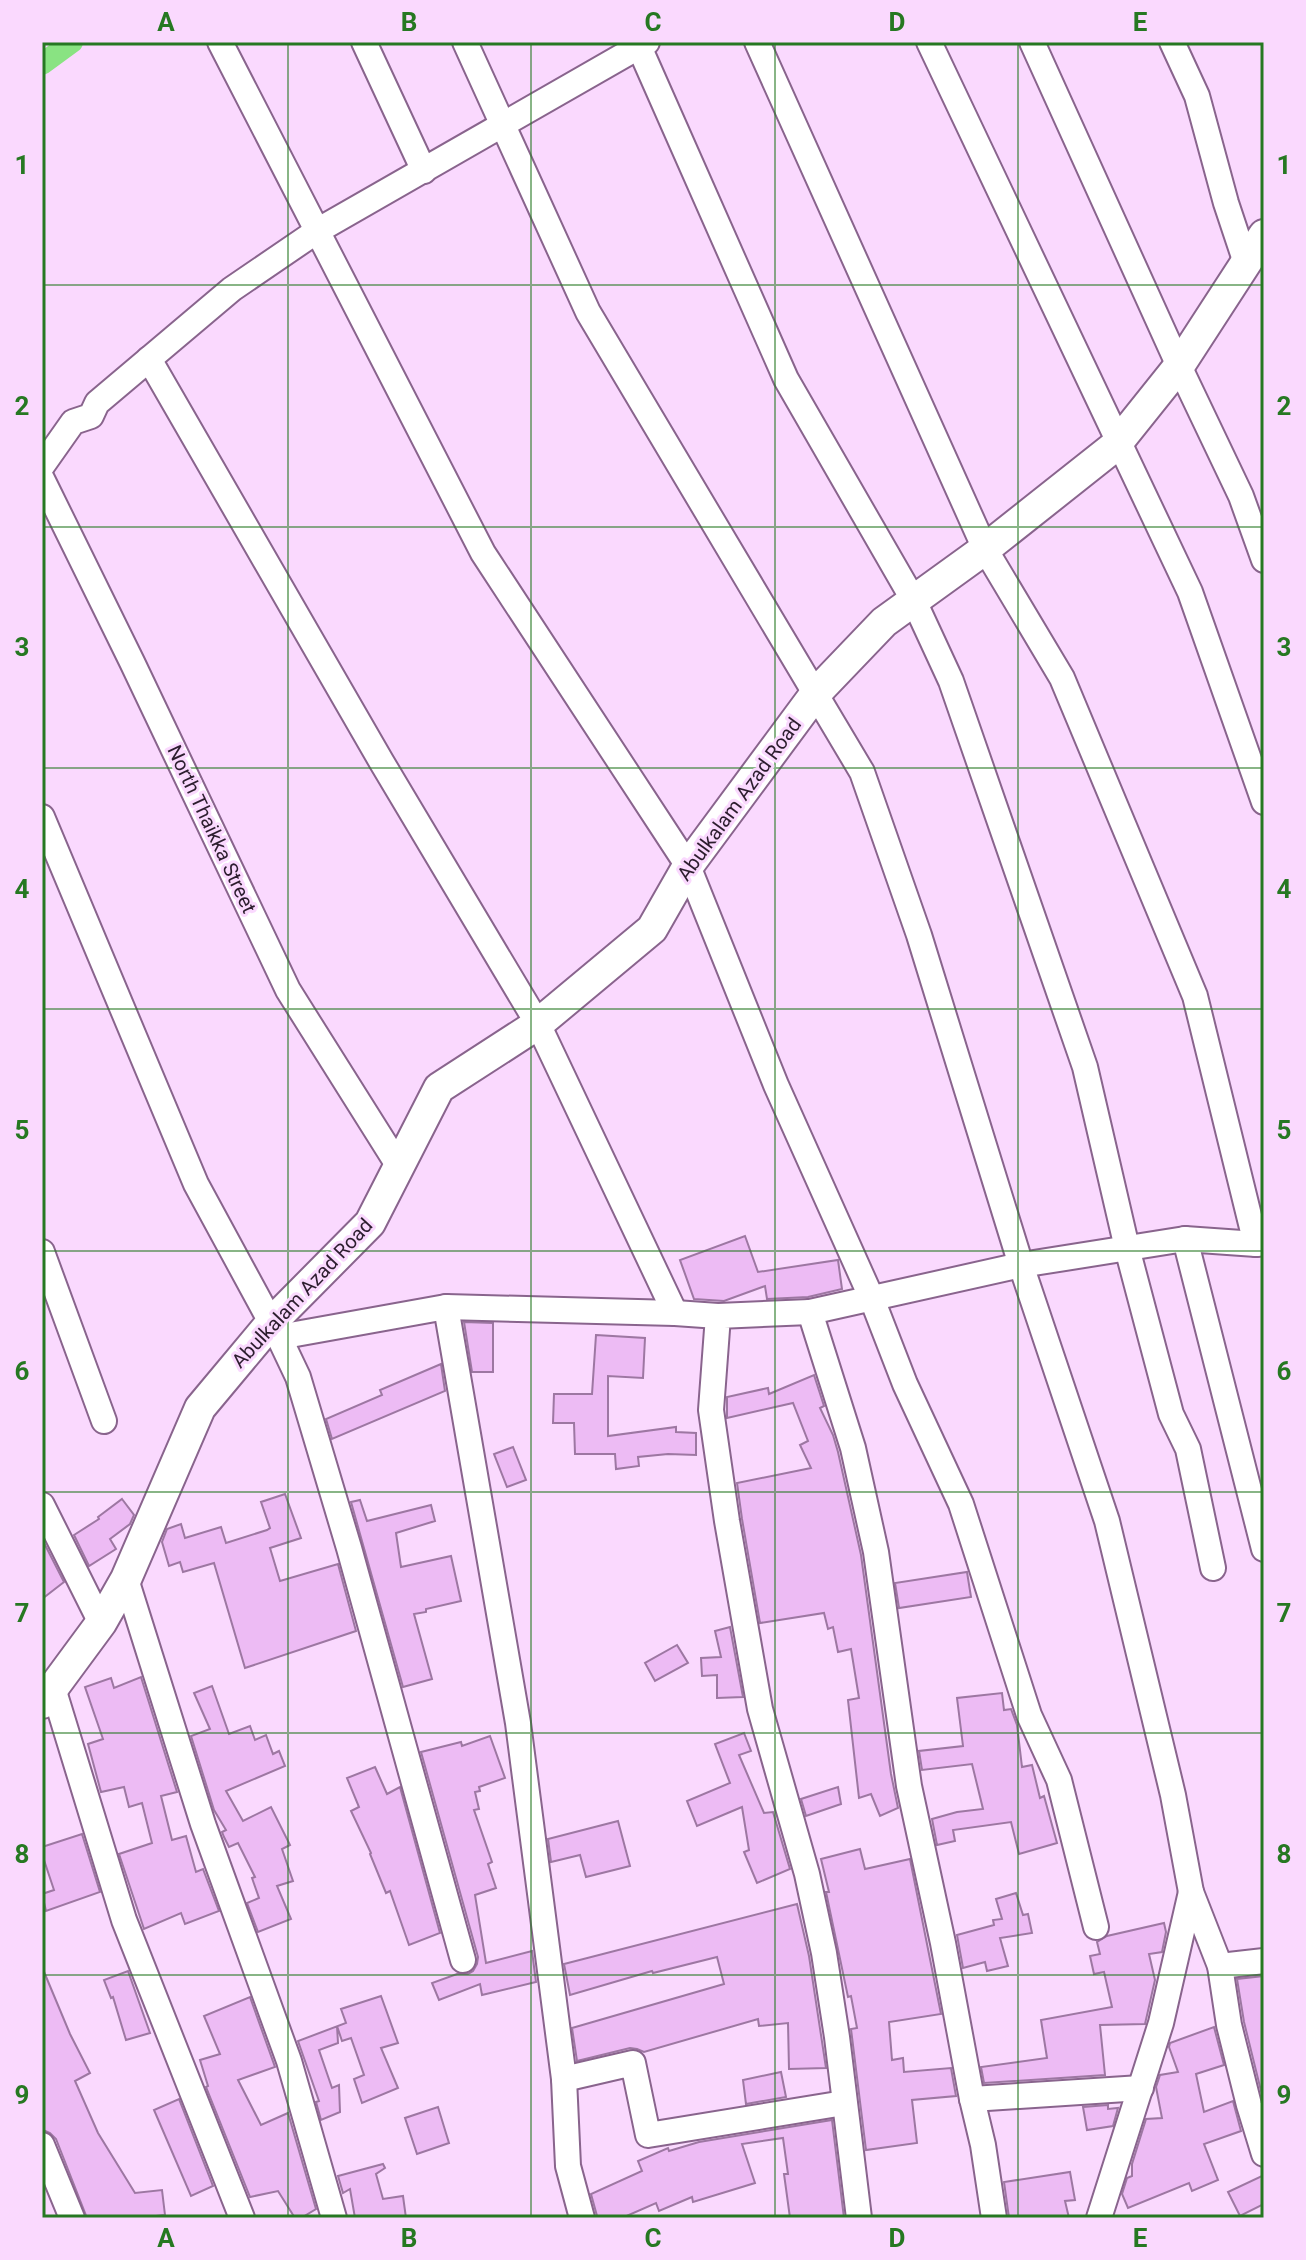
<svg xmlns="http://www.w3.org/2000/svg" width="1306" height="2260" viewBox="0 0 1306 2260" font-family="Roboto,sans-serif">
	<rect width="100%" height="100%" fill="#fad9fe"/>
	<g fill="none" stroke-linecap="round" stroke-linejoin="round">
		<polyline stroke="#89e382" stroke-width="22" points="42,64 72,42"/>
	</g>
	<g fill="#edbbf4" stroke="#9d77a2" stroke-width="2">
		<polygon points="745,1236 758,1272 838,1260 842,1289 808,1297 767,1299 765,1286 724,1301 694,1299 680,1260"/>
		<polygon points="464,1322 493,1323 493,1372 472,1372"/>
		<polygon points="596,1335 645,1338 643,1378 608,1376 608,1436 676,1427 676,1432 696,1433 696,1455 668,1454 638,1457 639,1466 616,1469 615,1454 575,1454 574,1423 553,1423 554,1394 592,1394"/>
		<polygon points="441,1364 445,1391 332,1439 326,1419 382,1395 380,1390"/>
		<polygon points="814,1375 824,1406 820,1408 833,1435 838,1452 861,1555 891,1774 898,1808 880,1816 871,1794 859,1798 848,1700 859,1698 851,1649 838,1652 833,1627 828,1629 824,1613 760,1623 742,1519 737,1483 811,1468 800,1445 808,1441 793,1403 727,1418 727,1397 768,1388 769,1394"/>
		<polygon points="513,1447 526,1480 507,1487 494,1454"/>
		<polygon points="285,1494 301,1538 270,1548 280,1581 338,1564 356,1631 245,1668 214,1563 183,1572 180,1562 169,1566 162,1542 167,1529 181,1524 185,1538 221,1527 226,1543 267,1530 270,1528 261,1502"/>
		<polygon points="122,1499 134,1515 130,1524 110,1539 116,1549 89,1566 74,1535 99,1519 98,1517"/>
		<polygon points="360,1500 367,1521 431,1505 435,1521 396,1533 401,1567 451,1556 461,1601 426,1609 426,1612 414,1614 432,1679 403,1687 351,1502"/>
		<polygon points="42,1539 64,1582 42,1599"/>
		<polygon points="967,1572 971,1597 899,1608 895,1583"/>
		<polygon points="730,1627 743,1697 717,1698 717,1675 702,1676 701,1658 721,1657 715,1631"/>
		<polygon points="677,1645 688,1663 655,1681 645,1663"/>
		<polygon points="141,1677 177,1792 161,1796 172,1840 186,1836 196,1872 203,1869 219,1911 185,1924 181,1913 144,1929 119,1854 152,1843 142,1803 129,1807 124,1787 101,1792 88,1744 103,1739 85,1687 111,1678 114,1688"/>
		<polygon points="212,1686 229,1734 250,1726 255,1740 266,1735 273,1754 279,1751 285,1766 226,1791 243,1821 271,1807 290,1845 282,1849 293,1881 277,1886 291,1919 258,1932 247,1903 259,1898 252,1878 255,1877 238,1843 229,1847 224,1837 222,1832 226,1830 214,1810 191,1736 210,1729 194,1693"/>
		<polygon points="1002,1693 1004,1710 1011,1709 1017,1725 1022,1767 1032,1765 1040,1798 1044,1796 1057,1843 1019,1854 1011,1822 953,1830 955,1841 937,1845 932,1819 957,1812 983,1809 972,1764 922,1770 919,1751 963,1746 957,1698"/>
		<polygon points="744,1733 751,1751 739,1755 764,1813 773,1812 790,1869 757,1883 744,1852 749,1850 742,1807 697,1826 687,1801 730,1783 715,1744"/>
		<polygon points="490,1736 505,1778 479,1787 480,1791 475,1792 479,1809 474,1810 492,1862 488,1864 496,1888 475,1895 486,1963 532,1951 536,1982 482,1995 480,1984 439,2000 432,1983 457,1974 468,1974 473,1971 477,1964 478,1957 421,1752 461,1742 462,1746"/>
		<polygon points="375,1767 387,1794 400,1787 440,1933 409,1945 390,1891 386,1893 370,1854 371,1853 351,1811 359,1807 347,1778"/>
		<polygon points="838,1787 841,1804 806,1816 801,1799"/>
		<polygon points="618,1821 630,1866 586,1877 580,1855 551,1862 548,1839"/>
		<polygon points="82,1834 100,1892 46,1911 42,1894 54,1890 42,1854 42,1847"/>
		<polygon points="860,1849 865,1869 910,1859 941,2014 889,2022 892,2060 903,2058 904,2072 951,2068 956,2096 912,2100 917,2143 866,2150 851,2029 857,2028 851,1996 848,1997 826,1892 829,1892 821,1859"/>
		<polygon points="1016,1893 1023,1915 1028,1914 1032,1933 1000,1938 1008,1966 987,1971 985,1962 963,1968 957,1935 994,1925 993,1920 1002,1919 996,1899"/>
		<polygon points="797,1904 809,1956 826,2068 789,2069 788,2023 759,2026 758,2019 644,2052 637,2049 630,2048 577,2061 572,2028 724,1984 717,1957 653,1973 652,1971 570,1995 564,1964"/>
		<polygon points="1164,1923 1166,1932 1162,1952 1149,1954 1155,1980 1145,2024 1100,2025 1105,2075 984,2083 981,2067 1047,2058 1041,2020 1112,2007 1104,1972 1094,1974 1090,1956 1100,1954 1097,1942 1107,1936"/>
		<polygon points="42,1967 70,2034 90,2073 75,2081 98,2133 135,2193 162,2190 165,2215 138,2218 87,2218 56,2139 50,2133 43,2130"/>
		<polygon points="128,1971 150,2033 126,2040 113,1997 111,1998 104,1980"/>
		<polygon points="1264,1976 1264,2103 1244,2022 1237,1979"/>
		<polygon points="381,1996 398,2043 381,2048 398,2088 362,2103 354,2079 364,2075 351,2038 342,2041 337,2026 338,2043 319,2050 332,2088 339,2085 340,2112 321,2120 316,2102 319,2101 298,2041 346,2023 341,2009"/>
		<polygon points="250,1997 275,2067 238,2080 261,2125 288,2113 316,2209 301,2218 295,2218 278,2191 250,2197 206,2087 208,2086 200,2060 220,2054 204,2016"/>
		<polygon points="1214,2027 1224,2065 1196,2074 1204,2112 1233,2101 1241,2131 1204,2144 1218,2180 1192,2191 1189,2183 1128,2208 1122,2194 1127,2178 1132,2176 1132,2164 1146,2119 1162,2118 1156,2087 1160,2075 1178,2072 1169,2047 1170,2043"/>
		<polygon points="781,2072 786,2097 746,2104 743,2080"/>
		<polygon points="179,2099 213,2186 191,2196 154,2110"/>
		<polygon points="1108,2105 1108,2109 1118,2108 1113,2126 1087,2130 1083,2107"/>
		<polygon points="438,2107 449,2143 417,2154 405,2118"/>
		<polygon points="832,2120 844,2218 790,2218 784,2174 788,2174 783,2138 742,2144 755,2183 693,2202 692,2197 659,2211 656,2203 622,2218 597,2218 597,2216 591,2194 642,2171 638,2161 668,2148 669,2151 699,2142"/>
		<polygon points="383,2164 385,2168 376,2174 383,2199 403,2196 406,2218 355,2218 350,2189 343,2193 338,2176"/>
		<polygon points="1070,2172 1075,2200 1065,2201 1069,2218 1009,2218 1004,2182"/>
		<polygon points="1264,2175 1264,2204 1240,2216 1228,2192"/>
	</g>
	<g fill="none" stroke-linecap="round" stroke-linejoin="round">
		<defs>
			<g id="minor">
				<polyline points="220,42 483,553 688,866 776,1085 872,1299 905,1384 961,1504 1029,1715 1059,1780 1096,1927"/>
				<polyline points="364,42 424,171"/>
				<polyline points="465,42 588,312 862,772 919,935 1021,1265 1107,1521 1173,1795 1191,1892 1220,1966 1229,2025 1249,2105 1264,2154"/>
				<polyline points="637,42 786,379 914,601 951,681 1085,1067 1127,1248 1171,1414 1188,1449 1213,1568"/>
				<polyline points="757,42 985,549 1062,678 1195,996 1256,1244"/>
				<polyline points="929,42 1190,592 1264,802"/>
				<polyline points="1032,42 1179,366 1241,496 1264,560"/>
				<polyline points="1172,42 1197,96 1226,203 1246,263"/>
				<polyline points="149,359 381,761 538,1024 675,1313"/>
				<polyline points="42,466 73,422 91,416 97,403 232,289 317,231 647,42"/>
				<polyline points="42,479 132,662 288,990 400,1168"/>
				<polyline points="42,817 196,1184 279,1337 298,1377 349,1548 463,1960"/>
				<polyline points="1185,1239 1264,1549"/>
				<polyline points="42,1252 104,1421"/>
				<polyline points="446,1307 518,1723 564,2079 568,2166 582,2218"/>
				<polyline points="810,1312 718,1316 711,1410 727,1521 760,1709 807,1874 824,1953 837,2037 859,2218"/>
				<polyline points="279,1337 446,1307 675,1313 718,1316"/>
				<polyline points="42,1505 101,1623"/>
				<polyline points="126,1579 203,1824 289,2061 334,2218"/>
				<polyline points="53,1688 124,1920 242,2218"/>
				<polyline points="1220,1966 1264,1961"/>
				<polyline points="564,2079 633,2063 648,2135 844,2103"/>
				<polyline points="972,2099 1141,2088"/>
				<polyline points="42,2145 72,2218"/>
				<polyline points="994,2218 983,2145 972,2099 943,1943 909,1786 876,1552 853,1448 810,1312 1021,1265 1185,1239 1256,1244 1264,1243"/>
				<polyline points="1099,2218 1161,2023 1191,1892"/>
			</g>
			<polyline id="major" points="42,1703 101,1623 126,1579 200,1408 271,1323 370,1223 439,1088 538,1024 652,929 688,866 816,693 884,622 985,549 1115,446 1179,366 1264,235"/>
		</defs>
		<use href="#minor" stroke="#89648d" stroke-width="28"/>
		<use href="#major" stroke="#89648d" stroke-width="34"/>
		<use href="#minor" stroke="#fff" stroke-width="24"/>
		<use href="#major" stroke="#fff" stroke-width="30"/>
	</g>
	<path fill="none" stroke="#267822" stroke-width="2" stroke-opacity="0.55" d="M288,42v2176M531,42v2176M775,42v2176M1018,42v2176M42,285h1222M42,527h1222M42,768h1222M42,1009h1222M42,1251h1222M42,1492h1222M42,1733h1222M42,1975h1222"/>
	<g text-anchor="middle" stroke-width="6" stroke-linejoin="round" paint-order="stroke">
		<g font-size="20" fill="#2c1d2e" stroke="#fad9fe">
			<text transform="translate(739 799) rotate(-54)" y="7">Abulkalam Azad Road</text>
			<text transform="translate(212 829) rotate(65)" y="7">North Thaikka Street</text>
			<text transform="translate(302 1293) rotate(-47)" y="7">Abulkalam Azad Road</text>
		</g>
	</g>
	<rect width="1306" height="2260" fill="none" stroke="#fad9fe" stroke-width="88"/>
	<rect x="44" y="44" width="1218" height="2172" fill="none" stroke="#267822" stroke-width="3"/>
	<g font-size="26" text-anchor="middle" font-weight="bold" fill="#267822">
		<text x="166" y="31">A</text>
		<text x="409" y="31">B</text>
		<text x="653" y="31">C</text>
		<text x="897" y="31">D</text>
		<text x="1140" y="31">E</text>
		<text x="22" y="174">1</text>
		<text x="1284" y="174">1</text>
		<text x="22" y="415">2</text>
		<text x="1284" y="415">2</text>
		<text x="22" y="656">3</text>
		<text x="1284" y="656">3</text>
		<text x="22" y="898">4</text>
		<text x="1284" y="898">4</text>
		<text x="22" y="1139">5</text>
		<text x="1284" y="1139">5</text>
		<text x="22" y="1380">6</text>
		<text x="1284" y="1380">6</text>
		<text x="22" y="1622">7</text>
		<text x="1284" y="1622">7</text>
		<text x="22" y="1863">8</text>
		<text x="1284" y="1863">8</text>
		<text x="22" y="2104">9</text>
		<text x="1284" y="2104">9</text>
		<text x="166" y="2247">A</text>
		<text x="409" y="2247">B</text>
		<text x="653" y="2247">C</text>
		<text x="897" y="2247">D</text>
		<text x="1140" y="2247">E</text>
	</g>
</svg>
